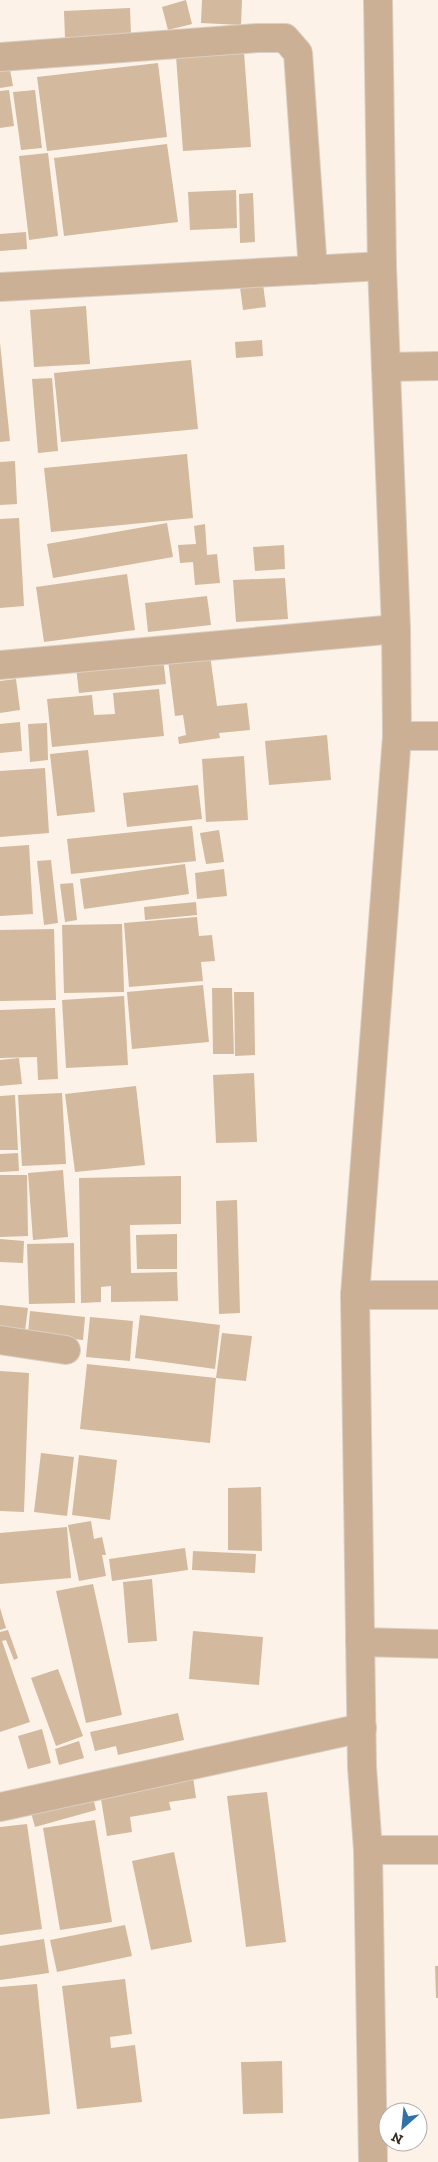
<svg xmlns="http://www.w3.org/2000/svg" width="438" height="2162" viewBox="0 0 438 2162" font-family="'Zilla Slab',serif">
	<rect width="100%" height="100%" fill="#fdf2e7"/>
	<g fill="#d3b99e">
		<polygon points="186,0 192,24 168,30 162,7"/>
		<polygon points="202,0 242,0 241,25 201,23"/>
		<polygon points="130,8 131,35 65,38 64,11"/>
		<polygon points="244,52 251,147 183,151 176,56"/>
		<polygon points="158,63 167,137 47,151 37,77"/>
		<polygon points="9,64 13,86 0,88 0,65"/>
		<polygon points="9,90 14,126 0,128 0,91"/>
		<polygon points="35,90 42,148 21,150 13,92"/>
		<polygon points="167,144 178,222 64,236 54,158"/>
		<polygon points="48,153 58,236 29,240 19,156"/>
		<polygon points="236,190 237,228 190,230 188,192"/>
		<polygon points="253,193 255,242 240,243 239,194"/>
		<polygon points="26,232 27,249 0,251 0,234"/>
		<polygon points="263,284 266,307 243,310 240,287"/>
		<polygon points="86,306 90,364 34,367 30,310"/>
		<polygon points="262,340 263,356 236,358 235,342"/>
		<polygon points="0,343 10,441 0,442"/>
		<polygon points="191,360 198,429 61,442 54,373"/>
		<polygon points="52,378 58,451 38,453 32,379"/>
		<polygon points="187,454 193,518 51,532 44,468"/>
		<polygon points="15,461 17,504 0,505 0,462"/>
		<polygon points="19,518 24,606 0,608 0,519"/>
		<polygon points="167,523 173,557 53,578 47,544"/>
		<polygon points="205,524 207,555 217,554 220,583 195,585 193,562 180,563 178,545 196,544 194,526"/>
		<polygon points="284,545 285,569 255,571 253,547"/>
		<polygon points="127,574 135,630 44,642 36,587"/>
		<polygon points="285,578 288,619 236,622 233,580"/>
		<polygon points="207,596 211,625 148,632 145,603"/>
		<polygon points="210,655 217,706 247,703 250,730 219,733 220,738 179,744 178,737 186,735 183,715 175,716 168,660"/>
		<polygon points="163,657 166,684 79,693 76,667"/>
		<polygon points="16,679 20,710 0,713 0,681"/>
		<polygon points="159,689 164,736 52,747 47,699 92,695 94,715 115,714 113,693"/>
		<polygon points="20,722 22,751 0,753 0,724"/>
		<polygon points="47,723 48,760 30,762 28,724"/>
		<polygon points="327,735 331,780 269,785 265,741"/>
		<polygon points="88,750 95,812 57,816 50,754"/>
		<polygon points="244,756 248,820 206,822 202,759"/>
		<polygon points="45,768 49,833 0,837 0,771"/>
		<polygon points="198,785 202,819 127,827 123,793"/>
		<polygon points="192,826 196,861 71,874 67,839"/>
		<polygon points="219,830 224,862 206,864 200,833"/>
		<polygon points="29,845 33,914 0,916 0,847"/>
		<polygon points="51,860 58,923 44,925 37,861"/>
		<polygon points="185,864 189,894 84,909 80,879"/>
		<polygon points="224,869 227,896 197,899 195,873"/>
		<polygon points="73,883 77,920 65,922 60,884"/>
		<polygon points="196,902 197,915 145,920 144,907"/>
		<polygon points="197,917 199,936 212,935 215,961 201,962 203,981 129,987 124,923"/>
		<polygon points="122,924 124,992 64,993 62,925"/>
		<polygon points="54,929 56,1000 0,1001 0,930"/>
		<polygon points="203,985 209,1042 132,1049 127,992"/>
		<polygon points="212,988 232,988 234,1054 213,1054"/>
		<polygon points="234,992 254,992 255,1055 235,1056"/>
		<polygon points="124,996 128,1065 66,1068 62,1000"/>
		<polygon points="55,1008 58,1079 38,1080 37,1057 0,1058 0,1010"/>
		<polygon points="19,1058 22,1084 0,1086 0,1060"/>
		<polygon points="254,1073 257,1142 216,1143 213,1075"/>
		<polygon points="136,1086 145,1165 75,1172 65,1094"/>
		<polygon points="62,1093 66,1164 22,1166 18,1095"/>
		<polygon points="15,1095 18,1150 0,1150 0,1096"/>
		<polygon points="18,1153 19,1171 0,1172 0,1154"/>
		<polygon points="63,1170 68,1237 33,1240 28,1173"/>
		<polygon points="0,1175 27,1175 28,1236 0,1237"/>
		<polygon points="181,1176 181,1224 130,1225 131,1273 177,1272 178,1301 111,1302 111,1286 101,1287 101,1302 81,1303 79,1178"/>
		<polygon points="237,1200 240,1313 219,1314 216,1201"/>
		<polygon points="177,1234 177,1269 137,1269 136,1235"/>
		<polygon points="0,1239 24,1241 23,1263 0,1262"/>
		<polygon points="74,1243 75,1303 29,1304 27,1244"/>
		<polygon points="0,1305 28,1308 25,1331 0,1328"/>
		<polygon points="30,1311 85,1317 83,1340 28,1334"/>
		<polygon points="140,1315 220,1325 215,1369 135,1358"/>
		<polygon points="90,1317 133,1321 130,1361 86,1357"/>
		<polygon points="222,1333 252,1336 246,1381 216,1378"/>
		<polygon points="87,1364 216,1378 210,1443 80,1429"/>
		<polygon points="0,1371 29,1373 24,1512 0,1511"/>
		<polygon points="41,1453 74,1457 67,1516 34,1512"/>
		<polygon points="79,1455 117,1460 110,1520 72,1515"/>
		<polygon points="261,1487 262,1551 228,1550 228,1488"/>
		<polygon points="91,1521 94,1539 102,1537 106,1555 102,1555 106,1576 79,1581 68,1525"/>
		<polygon points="67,1527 71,1578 0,1584 0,1533"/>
		<polygon points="185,1548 188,1570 112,1581 109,1559"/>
		<polygon points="193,1551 256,1554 255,1573 192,1570"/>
		<polygon points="152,1579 157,1641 128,1643 123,1582"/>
		<polygon points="93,1584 122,1715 86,1723 56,1591"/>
		<polygon points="0,1608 6,1628 0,1630"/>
		<polygon points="8,1630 18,1658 14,1660 6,1640 2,1641 30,1722 0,1732 0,1632"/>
		<polygon points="193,1631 263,1637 259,1685 189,1679"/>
		<polygon points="58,1669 83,1736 56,1746 31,1678"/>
		<polygon points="178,1713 184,1740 118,1755 116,1746 95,1751 90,1732"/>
		<polygon points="42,1729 51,1763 28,1769 18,1736"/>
		<polygon points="79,1741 84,1758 59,1765 55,1749"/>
		<polygon points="192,1770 196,1798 169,1802 171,1810 130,1817 132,1832 107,1836 101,1799 110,1798 109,1791"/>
		<polygon points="267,1792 286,1942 246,1947 227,1796"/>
		<polygon points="92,1793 96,1810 35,1827 30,1809"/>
		<polygon points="95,1820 112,1922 60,1930 43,1828"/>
		<polygon points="27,1824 42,1929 0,1935 0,1827"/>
		<polygon points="174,1852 192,1942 151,1950 132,1861"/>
		<polygon points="125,1925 132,1956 57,1972 50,1940"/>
		<polygon points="44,1939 49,1973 0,1980 0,1946"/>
		<polygon points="435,1966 438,1966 438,1998 436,1998"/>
		<polygon points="125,1979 132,2034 110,2037 111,2048 135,2045 142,2102 77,2109 62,1986"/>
		<polygon points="37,1984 50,2114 0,2119 0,1987"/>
		<polygon points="282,2061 283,2113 243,2114 241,2062"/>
	</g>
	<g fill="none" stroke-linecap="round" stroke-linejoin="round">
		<defs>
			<g id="minor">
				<polyline points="0,57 258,38 285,38 298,53 313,270"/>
				<polyline points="0,287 382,266"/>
				<polyline points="386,367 438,366"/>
				<polyline points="0,665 396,629"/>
				<polyline points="397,736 438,736"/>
				<polyline points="355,1295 438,1295"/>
				<polyline points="0,1340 66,1350"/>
				<polyline points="360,1642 438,1644"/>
				<polyline points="0,1807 362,1728"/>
				<polyline points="368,1850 438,1850"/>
				<polyline points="373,2162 368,1850 362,1767 355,1295 397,736 396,629 382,266 378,0"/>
			</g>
		</defs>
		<use href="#minor" stroke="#d9cfc4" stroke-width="30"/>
		<use href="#minor" stroke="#ccb095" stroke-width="28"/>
	</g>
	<g transform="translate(403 2127) rotate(207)"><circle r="24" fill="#ffffff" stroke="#afaba7"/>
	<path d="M0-4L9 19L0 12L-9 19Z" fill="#3071a7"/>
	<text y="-8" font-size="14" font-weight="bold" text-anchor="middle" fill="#372d22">N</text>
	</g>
</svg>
